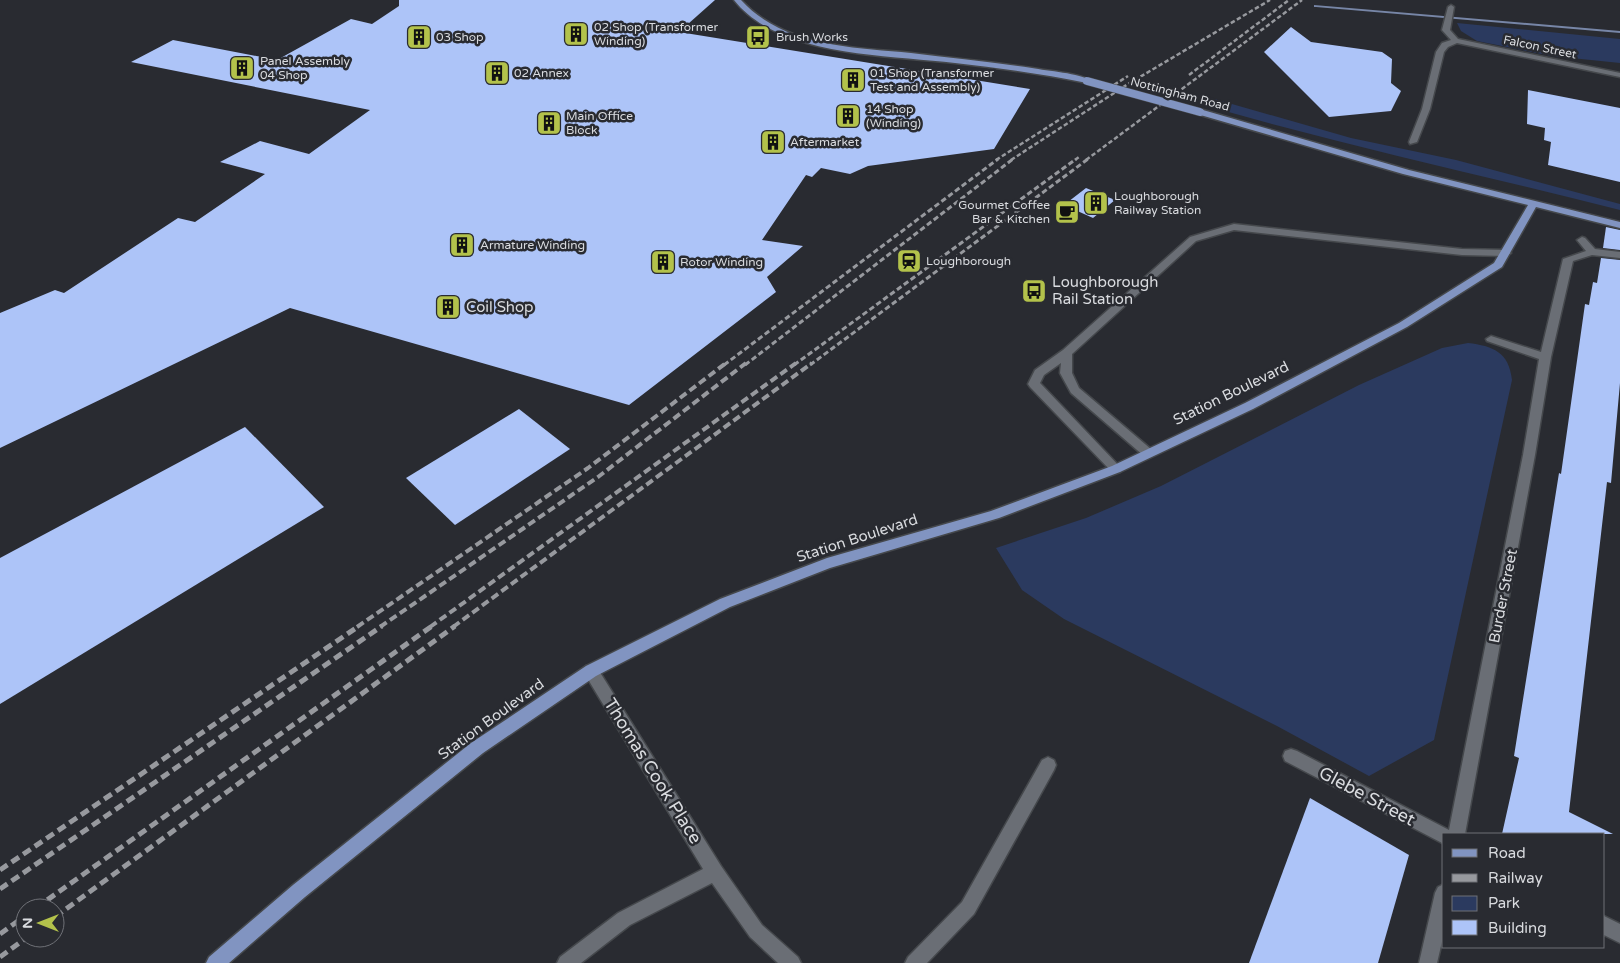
<svg xmlns="http://www.w3.org/2000/svg" width="1620" height="963" viewBox="0 0 1620 963" font-family="'Varela Round',sans-serif">
	<rect width="100%" height="100%" fill="#292b31"/>
	<g fill="#2b3a5f">
		<polygon points="1457,23 1620,39 1620,63 1552,56 1477,41 1461,31"/>
		<path d="M1211,98l140,40 105,22 164,44v6c-138,-35 -277,-65 -413,-104z"/>
		<path d="M1468,343c25,3 41,9 44,37l-78,360 -65,36 -92,-50 -213,-107 -42,-29 -26,-42 90,-30 75,-32 198,-101 83,-37z"/>
	</g>
	<g fill="none" stroke-linecap="round" stroke-linejoin="round">
		<polygon fill="#7786a7" fill-rule="evenodd" points="1314,5 1620,31 1620,33 1316,7 1314,7"/>
	</g>
	<g fill="#adc4f8">
		<polygon points="399,0 715,0 679,32 1030,89 994,149 868,166 850,174 821,168 812,177 806,175 762,240 803,246 767,277 776,292 629,405 290,308 0,448 0,313 55,290 64,293 178,218 195,222 265,174 220,162 260,141 309,154 370,110 131,62 173,40 277,60 351,19 372,24 399,6"/>
		<polygon points="1291,27 1311,42 1382,52 1392,59 1391,83 1401,91 1391,111 1329,117 1264,52"/>
		<polygon points="1528,90 1620,108 1620,182 1548,165 1551,142 1544,140 1545,128 1527,124"/>
		<polygon points="1086,188 1115,200 1093,218 1064,205"/>
		<polygon points="1606,227 1620,230 1620,250 1603,248"/>
		<polygon points="1601,258 1620,260 1620,383 1611,483 1607,482 1569,812 1613,834 1502,834 1519,758 1514,756 1559,473 1561,474 1585,304 1589,305 1593,282 1597,283"/>
		<polygon points="519,409 570,449 455,525 406,478"/>
		<polygon points="245,427 324,507 0,704 0,558"/>
		<polygon points="1310,798 1409,855 1378,963 1249,963"/>
	</g>
	<g fill="none" stroke-linecap="round" stroke-linejoin="round">
		<defs>
			<g id="minor">
				<polygon points="1451,5 1454,7 1450,30 1458,39 1620,73 1620,77 1457,43 1448,47 1444,52 1430,109 1417,142 1410,144 1409,142 1422,109 1436,52 1442,43 1451,40 1442,30 1448,7"/>
				<polygon points="1234,224 1462,249 1506,250 1511,253 1506,256 1462,255 1234,230 1196,241 1072,354 1072,373 1079,388 1152,450 1154,453 1152,456 1144,456 1071,393 1060,373 1061,363 1044,375 1040,383 1122,469 1120,472 1112,472 1030,387 1028,384 1035,370 1063,350 1190,237"/>
				<polygon points="1582,237 1585,238 1595,249 1620,252 1620,258 1592,255 1573,261 1551,357 1535,455 1465,834 1444,834 1444,844 1285,761 1283,756 1285,751 1291,749 1297,751 1449,830 1523,455 1539,359 1487,341 1486,339 1491,336 1541,352 1563,259 1586,251 1577,240"/>
				<polygon points="591,665 596,666 721,866 762,925 798,957 801,963 778,963 750,937 712,883 630,925 581,963 557,963 560,957 618,913 703,869 586,676 584,671 586,666"/>
				<polygon points="1048,757 1054,760 1056,765 1054,770 974,914 927,963 905,963 908,957 962,902 1042,760"/>
				<polygon points="1444,884 1444,933 1437,963 1419,963 1435,893 1438,887"/>
				<polygon points="1604,916 1620,924 1620,943 1604,935"/>
			</g>
			<g id="major">
				<path d="M734,0h7c43,47 110,47 170,53 40,5 81,9 121,15 15,3 48,5 59,13l-4,2c-44,-9 -88,-15 -132,-20 -68,-8 -176,-6 -221,-63z"/>
				<polygon points="1197,110 1203,110 1409,170 1620,222 1620,228 1536,207 1502,267 1407,327 1253,409 1120,472 999,518 830,568 730,607 596,676 483,753 305,897 229,963 206,963 209,957 293,885 471,743 586,666 720,599 827,558 991,511 1112,466 1245,403 1399,323 1494,263 1528,205 1403,174 1197,114"/>
			</g>
		</defs>
		<use href="#minor" stroke="#45484c" stroke-width="3"/>
		<use href="#major" stroke="#45484c" stroke-width="3"/>
		<use href="#minor" fill="#6a6e75" fill-rule="evenodd"/>
		<use href="#major" fill="#8194c1" fill-rule="evenodd"/>
		<g stroke="#97999e" stroke-width="2.5" stroke-dasharray="4.5 2.5" stroke-linecap="butt">
			<polyline points="1189,75 1289,0"/>
			<polyline points="996,160 1128,76"/>
			<polyline points="1011,160 1128,84 1270,0"/>
			<polyline points="1075,160 1079,157"/>
			<polyline points="1086,160 1302,0"/>
		</g>
		<g stroke="#97999e" stroke-width="3" stroke-dasharray="5.5 3" stroke-linecap="butt">
			<polyline points="724,365 998,159"/>
			<polyline points="745,365 1013,159"/>
			<polyline points="794,365 1076,159"/>
			<polyline points="810,365 1088,159"/>
		</g>
		<g stroke="#97999e" stroke-width="4" stroke-dasharray="8 4" stroke-linecap="butt">
			<polyline points="357,627 588,468 726,363"/>
			<polyline points="380,627 598,477 746,363"/>
			<polyline points="430,627 796,363"/>
			<polyline points="453,627 812,363"/>
		</g>
		<g stroke="#97999e" stroke-width="5" stroke-dasharray="9 5" stroke-linecap="butt">
			<polyline points="0,870 359,626"/>
			<polyline points="0,889 382,626"/>
			<polyline points="36,908 432,626"/>
			<polyline points="55,917 455,626"/>
			<polyline points="0,934 25,916"/>
			<polyline points="0,957 26,938"/>
		</g>
		<defs>
			<polyline id="major-bridge" points="1087,81 1200,112"/>
		</defs>
		<use href="#major-bridge" stroke="#45484c" stroke-width="9" stroke-linecap="butt"/>
		<use href="#major-bridge" stroke="#8194c1" stroke-width="8"/>
	</g>
	<defs>
		<symbol id="building-square" viewBox="-11 -11 22 22"><rect x="-9" y="-9" width="18" height="18" rx="4" fill="#b3c24b" stroke="#292b31"/><path d="M-4-6H4V6H1V3H-1V6H-4ZM-2.5-4.3h1.7v1.8h-1.7ZM.8-4.3h1.7v1.8H.8ZM-2.5-1h1.7V.8h-1.7ZM.8-1h1.7V.8H.8Z" fill="#111"/></symbol>
		<symbol id="bus-square" viewBox="-11 -11 22 22"><rect x="-9" y="-9" width="18" height="18" rx="4" fill="#b3c24b" stroke="#292b31"/><path d="M-5-6H5V4H4V6H2V4H-2V6H-4V4H-5ZM-3.5-4V0h7V-4ZM-3.5 1.2v1.5H-2V1.2ZM2 1.2v1.5H3.5V1.2Z" fill="#111"/></symbol>
		<symbol id="cafe-square" viewBox="-11 -11 22 22"><rect x="-9" y="-9" width="18" height="18" rx="4" fill="#b3c24b" stroke="#292b31"/><path d="M-5.5-4.5H6V0H3Q3 3.5 0 3.5H-2.5Q-5.5 3.5-5.5 0ZM3-3.2v2h1.7v-2ZM-6 4.5H4V6H-6Z" fill="#111"/></symbol>
		<symbol id="station-square" viewBox="-11 -11 22 22"><rect x="-9" y="-9" width="18" height="18" rx="4" fill="#b3c24b" stroke="#292b31"/><path d="M-3-6H3Q5-6 5-4V2Q5 4 3 4L4.5 6H3L1.5 4h-3L-3 6H-4.5L-3 4Q-5 4-5 2V-4Q-5-6-3-6ZM-3.5-4v3h7v-3ZM-3.5 1v1.5H-2V1ZM2 1v1.5H3.5V1Z" fill="#111"/></symbol>
	</defs>
	<g fill-rule="evenodd">
		<use href="#building-square" x="562" y="20" width="28" height="28"/>
		<use href="#building-square" x="405" y="23" width="28" height="28"/>
		<use href="#bus-square" x="744" y="23" width="28" height="28"/>
		<use href="#building-square" x="228" y="54" width="28" height="28"/>
		<use href="#building-square" x="483" y="59" width="28" height="28"/>
		<use href="#building-square" x="839" y="66" width="28" height="28"/>
		<use href="#building-square" x="834" y="102" width="28" height="28"/>
		<use href="#building-square" x="535" y="109" width="28" height="28"/>
		<use href="#building-square" x="759" y="128" width="28" height="28"/>
		<use href="#building-square" x="1082" y="189" width="28" height="28"/>
		<use href="#cafe-square" x="1053" y="198" width="28" height="28"/>
		<use href="#building-square" x="448" y="231" width="28" height="28"/>
		<use href="#station-square" x="895" y="247" width="28" height="28"/>
		<use href="#building-square" x="649" y="248" width="28" height="28"/>
		<use href="#bus-square" x="1020" y="277" width="28" height="28"/>
		<use href="#building-square" x="434" y="293" width="28" height="28"/>
	</g>
	<g text-anchor="middle" stroke-width="5" stroke-linejoin="round" paint-order="stroke">
		<g font-size="12" fill="#d9dbdf" stroke="#292b31" text-anchor="start">
			<text x="594" y="31">02 Shop (Transformer<tspan x="594" dy="14">Winding)</tspan></text>
			<text x="436" y="41">03 Shop</text>
			<text x="776" y="41">Brush Works</text>
			<text x="260" y="65">Panel Assembly<tspan x="260" dy="14">04 Shop</tspan></text>
			<text x="514" y="77">02 Annex</text>
			<text x="870" y="77">01 Shop (Transformer<tspan x="870" dy="14">Test and Assembly)</tspan></text>
			<text x="866" y="113">14 Shop<tspan x="866" dy="14">(Winding)</tspan></text>
			<text x="566" y="120">Main Office<tspan x="566" dy="14">Block</tspan></text>
			<text x="790" y="146">Aftermarket</text>
			<text x="1114" y="200">Loughborough<tspan x="1114" dy="14">Railway Station</tspan></text>
			<text x="1050" y="209" text-anchor="end">Gourmet Coffee<tspan x="1050" dy="14">Bar &amp; Kitchen</tspan></text>
			<text x="480" y="249">Armature Winding</text>
			<text x="926" y="265">Loughborough</text>
			<text x="680" y="266">Rotor Winding</text>
		</g>
		<g font-size="12" fill="#d9dbdf" stroke="#292b31">
			<text transform="translate(1540 47) rotate(12)" y="4">Falcon Street</text>
			<text transform="translate(1180 94) rotate(15)" y="4">Nottingham Road</text>
		</g>
		<g font-size="15" fill="#d9dbdf" stroke="#292b31" text-anchor="start">
			<text x="1052" y="287">Loughborough<tspan x="1052" dy="17">Rail Station</tspan></text>
			<text x="466" y="312">Coil Shop</text>
		</g>
		<g font-size="15" fill="#d9dbdf" stroke="#292b31">
			<text transform="translate(1231 393) rotate(-26)" y="5">Station Boulevard</text>
			<text transform="translate(857 538) rotate(-18)" y="5">Station Boulevard</text>
			<text transform="translate(1503 596) rotate(-79)" y="5">Burder Street</text>
			<text transform="translate(491 719) rotate(-36)" y="5">Station Boulevard</text>
		</g>
		<g font-size="18" fill="#d9dbdf" stroke="#292b31">
			<text transform="translate(653 771) rotate(58)" y="6">Thomas Cook Place</text>
			<text transform="translate(1367 796) rotate(28)" y="6">Glebe Street</text>
		</g>
	</g>
	<rect x="1442" y="833" width="162" height="115" fill="#292b31" stroke="#6f7177"/>
	<rect x="1452" y="849" width="25" height="8" fill="#8194c1" stroke="#6f7177"/>
	<text x="1488" y="858" font-size="15" fill="#d9dbdf">Road</text>
	<rect x="1452" y="874" width="25" height="8" fill="#97999e" stroke="#6f7177"/>
	<text x="1488" y="883" font-size="15" fill="#d9dbdf">Railway</text>
	<rect x="1452" y="896" width="25" height="15" fill="#2b3a5f" stroke="#6f7177"/>
	<text x="1488" y="908" font-size="15" fill="#d9dbdf">Park</text>
	<rect x="1452" y="920" width="25" height="15" fill="#adc4f8" stroke="#6f7177"/>
	<text x="1488" y="933" font-size="15" fill="#d9dbdf">Building</text>
	<g transform="translate(40 923) rotate(270)"><circle r="24" fill="#292b31" stroke="#6f7177"/>
	<path d="M0-4L9 19L0 12L-9 19Z" fill="#b3c24b"/>
	<text y="-8" font-size="14" font-weight="bold" text-anchor="middle" fill="#d9dbdf">N</text>
	</g>
</svg>
